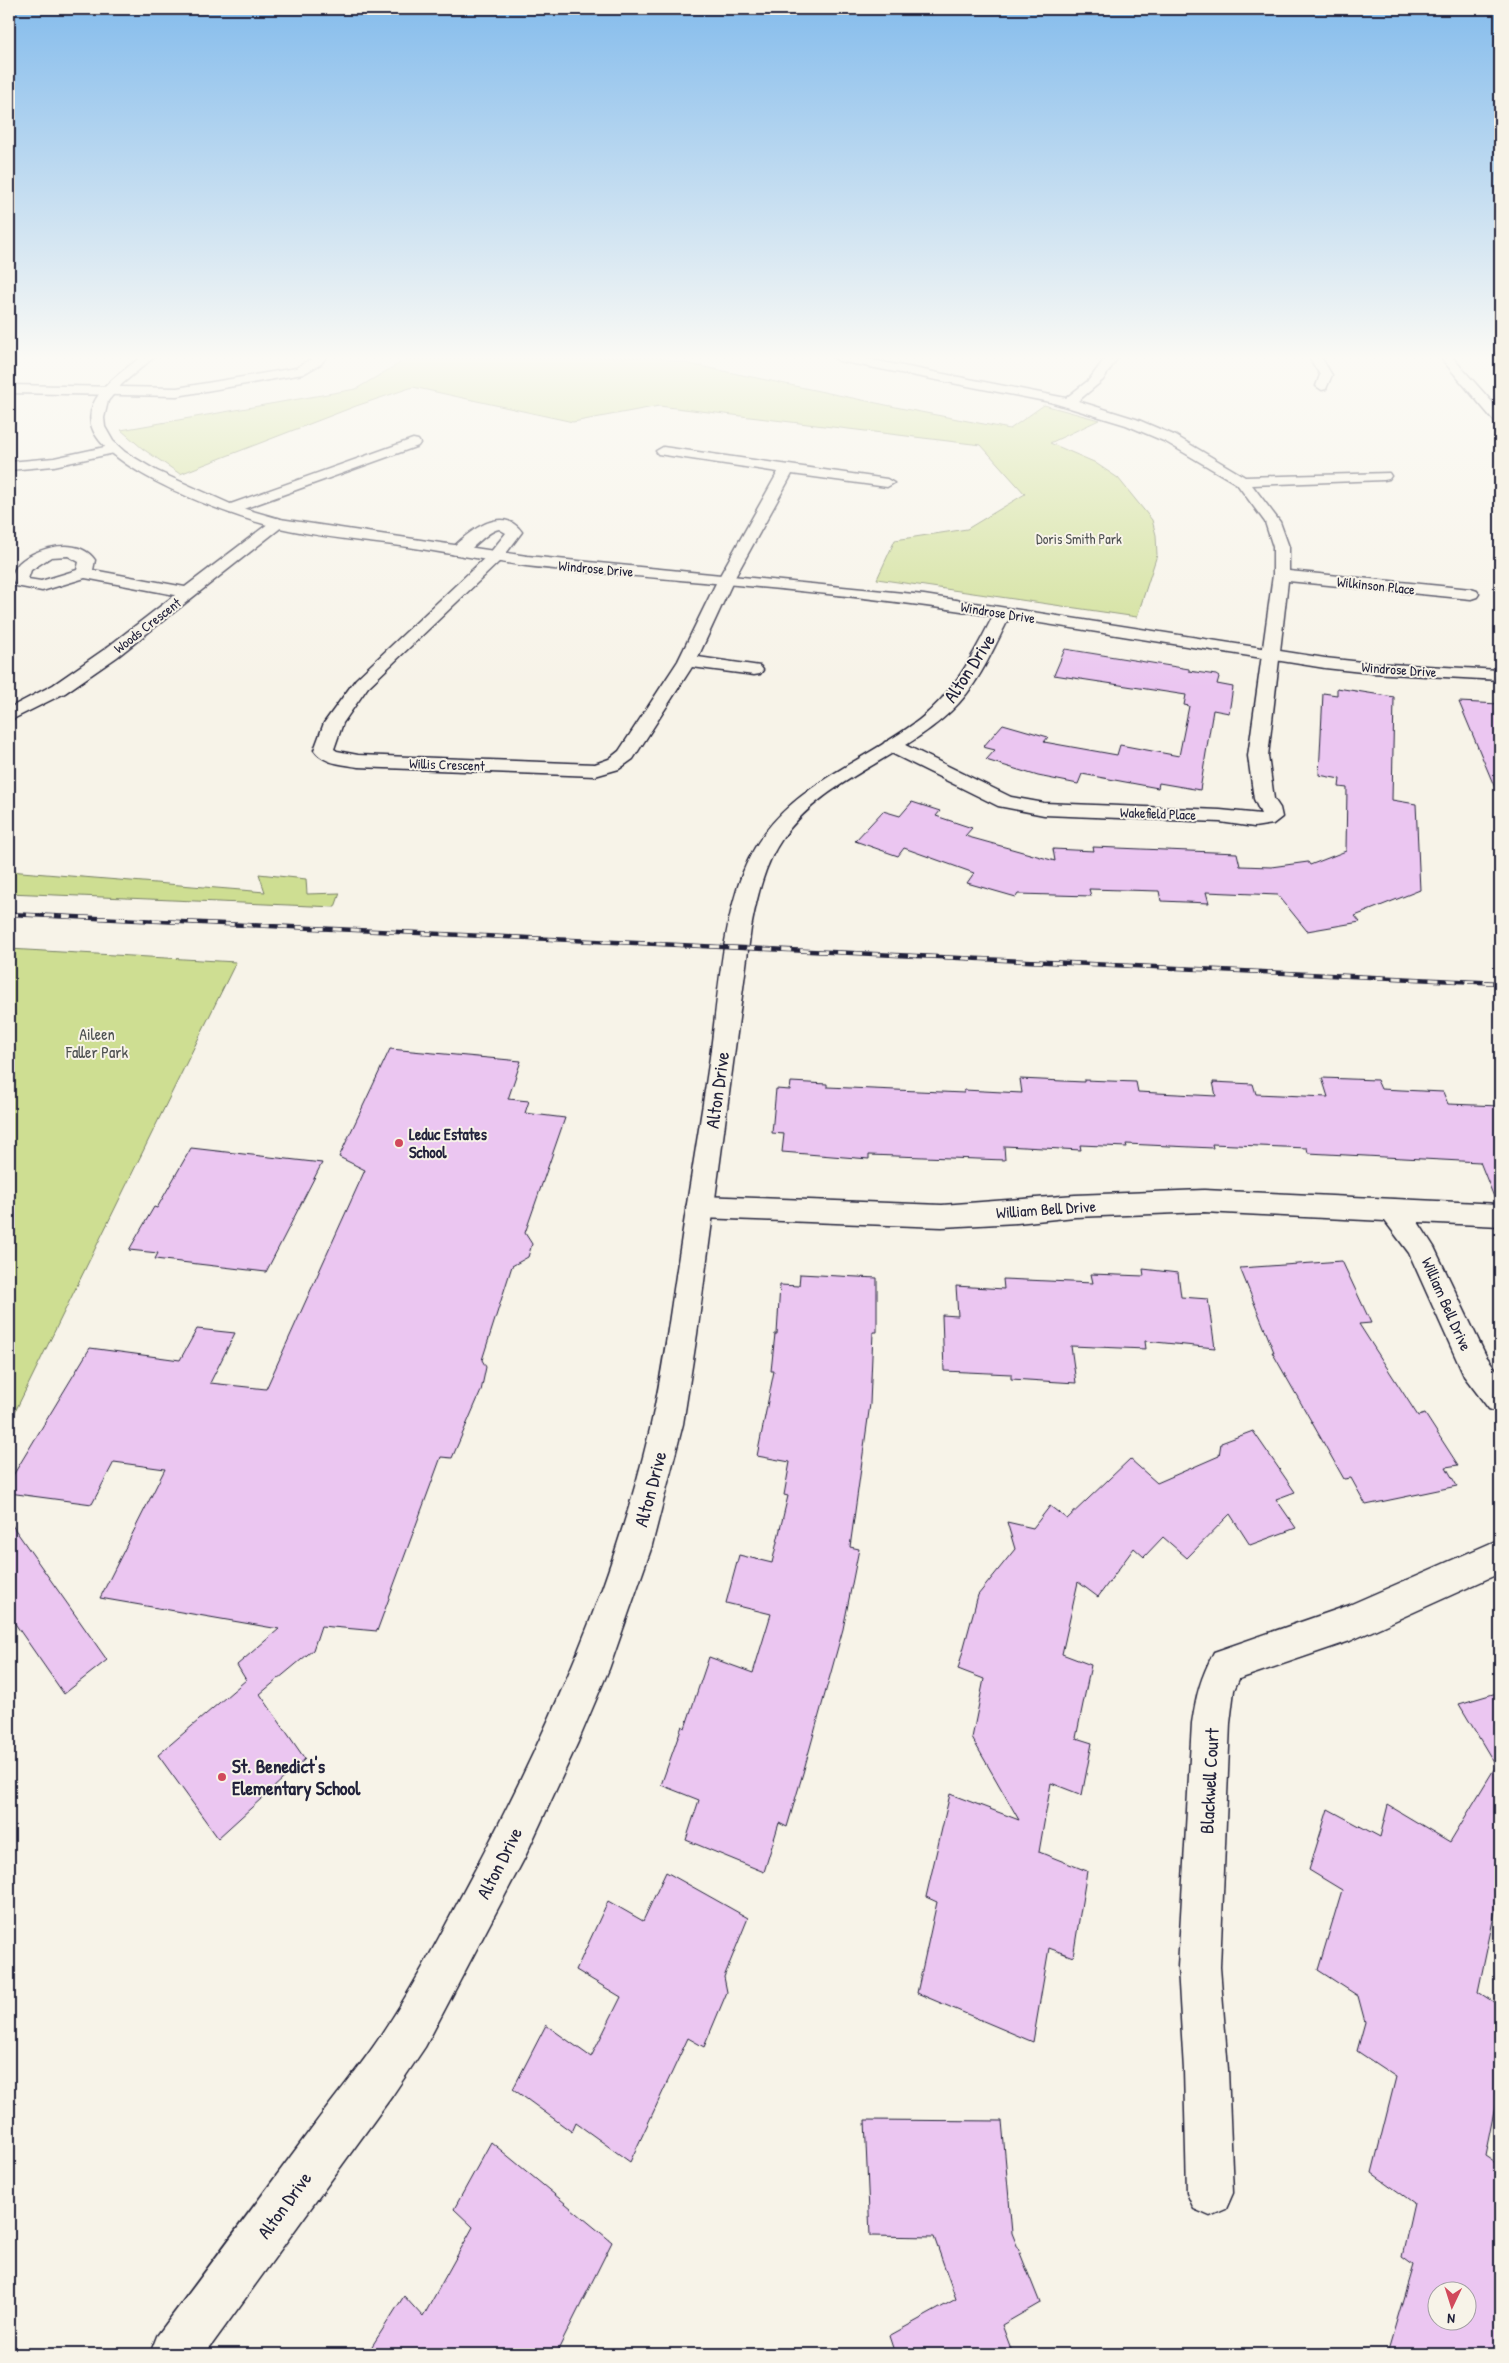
<svg xmlns="http://www.w3.org/2000/svg" width="1509" height="2363" font-family="'Patrick Hand',sans-serif">
<style>
.green{fill:#cede92;stroke:#788066}
.building{fill:#ebc6f1;stroke:#22223b;fill-rule:evenodd}
.lines{fill:none;stroke-linecap:round;stroke-linejoin:round}
.minor-casing{stroke:#22223b;stroke-width:3}
.tertiary-casing{stroke:#22223b;stroke-width:3}
.secondary-casing{stroke:#22223b;stroke-width:3}
.minor{fill:#f7f3e8;fill-rule:evenodd}
.tertiary{fill:#f7f3e8;fill-rule:evenodd}
.secondary{fill:#f7f3e8;fill-rule:evenodd}
.rail-casing{stroke:#22223b;stroke-width:4.5}
.rail{stroke:#f7f3e8;stroke-width:3;stroke-dasharray:9;stroke-linecap:butt}
.poi-dot{fill:#d1495b;stroke:#f7f3e8;stroke-width:2}
.labels{text-anchor:middle;dominant-baseline:central;stroke-width:4;stroke-linejoin:round;paint-order:stroke}
.far-park-label{font-size:14px;fill:#4d5151;stroke:#f7f3e8}
.far-street-label{font-size:14px;fill:#22223b;stroke:#f7f3e8}
.park-label{font-size:16px;fill:#4d5151;stroke:#f7f3e8}
.poi-label{font-size:16px;font-weight:bold;fill:#22223b;stroke:#f7f3e8;text-anchor:start}
.street-label{font-size:16px;fill:#22223b;stroke:#f7f3e8}
.near-street-label{font-size:19px;fill:#22223b;stroke:#f7f3e8}
.near-poi-label{font-size:19px;font-weight:bold;fill:#22223b;stroke:#f7f3e8;text-anchor:start}
</style>
<rect width="100%" height="100%" fill="#f7f3e8"/>
<filter id="ink" filterUnits="userSpaceOnUse"><feTurbulence type="fractalNoise" baseFrequency=".02" numOctaves="2"/><feDisplacementMap in="SourceGraphic" scale="10" xChannelSelector="R" yChannelSelector="G"/><feConvolveMatrix kernelMatrix="1 2 1 2 8 2 1 2 1" color-interpolation-filters="sRGB"/></filter>
<g filter="url(#ink)">
<g class="green">
<polygon points="410,357 656,357 910,410 1010,429 1044,405 1099,420 1050,443 1094,462 1118,478 1152,520 1156,535 1157,555 1137,617 877,579 895,540 967,529 1025,494 981,445 659,406 573,422 413,387 356,406 180,474 143,449 121,430 356,389"/>
<polygon points="9,871 265,892 259,874 306,879 307,894 340,893 335,907 9,893"/>
<polygon points="9,949 236,962 9,1424"/>
</g>
<g class="building">
<polygon points="1065,649 1189,669 1189,671 1216,675 1219,677 1217,684 1233,687 1229,713 1213,710 1200,790 1159,783 1158,788 1082,774 1078,784 1038,776 986,760 995,750 983,747 1003,724 1048,737 1044,742 1117,755 1120,745 1179,756 1189,706 1184,705 1186,695 1054,675"/>
<polygon points="1337,688 1394,697 1392,800 1416,804 1420,890 1355,916 1360,922 1307,931 1278,895 1206,892 1209,903 1161,901 1159,891 1089,889 1091,896 1018,894 1016,897 967,883 974,873 904,848 898,856 855,841 883,811 900,816 912,802 940,811 936,816 972,828 965,836 1055,861 1053,849 1094,851 1093,847 1237,853 1240,866 1271,867 1308,862 1310,865 1346,851 1347,788 1339,787 1340,779 1319,775 1323,693 1337,695"/>
<polygon points="1459,702 1500,704 1500,800"/>
<polygon points="390,1049 521,1061 508,1099 529,1101 525,1113 565,1118 525,1233 532,1244 528,1257 512,1266 482,1360 486,1367 481,1391 452,1458 441,1457 377,1631 321,1626 313,1650 260,1694 305,1759 218,1838 158,1755 246,1680 237,1665 279,1629 100,1598 165,1469 114,1462 92,1504 9,1493 9,1482 90,1348 180,1360 197,1329 235,1333 210,1383 266,1389 365,1170 339,1157"/>
<polygon points="1322,1078 1377,1080 1381,1089 1443,1092 1448,1104 1500,1106 1500,1202 1496,1202 1480,1162 1308,1153 1307,1148 1212,1144 1213,1148 1126,1144 1127,1147 1080,1145 1081,1150 1004,1146 1005,1160 869,1155 869,1159 782,1152 784,1134 772,1133 776,1089 790,1090 791,1082 827,1084 827,1087 964,1093 964,1090 1022,1093 1020,1079 1084,1082 1084,1080 1136,1082 1138,1092 1216,1096 1213,1082 1253,1084 1256,1094 1328,1097"/>
<polygon points="191,1148 322,1163 266,1272 155,1259 158,1253 129,1250 154,1207 157,1208"/>
<polygon points="1342,1261 1371,1323 1359,1324 1418,1416 1425,1414 1458,1465 1446,1467 1457,1486 1366,1505 1351,1478 1344,1479 1272,1352 1274,1352 1240,1268"/>
<polygon points="1143,1269 1178,1273 1181,1297 1208,1299 1215,1348 1145,1341 1146,1349 1071,1346 1076,1383 1011,1379 1011,1374 944,1371 942,1315 958,1316 956,1286 1004,1289 1003,1279 1093,1283 1091,1274 1144,1276"/>
<polygon points="800,1274 877,1278 877,1332 873,1332 870,1404 850,1547 859,1549 843,1629 803,1773 787,1827 779,1823 764,1872 686,1840 699,1800 661,1785 682,1726 685,1728 709,1657 753,1673 771,1614 726,1603 739,1555 772,1563 788,1496 784,1495 790,1462 757,1456 774,1371 771,1371 775,1334 777,1334 780,1285 799,1286"/>
<polygon points="1253,1431 1295,1492 1276,1499 1296,1528 1250,1545 1230,1514 1187,1558 1163,1537 1144,1557 1134,1548 1098,1597 1078,1582 1062,1654 1091,1665 1076,1738 1092,1743 1082,1795 1051,1783 1039,1852 1087,1871 1073,1957 1049,1948 1033,2042 917,1993 937,1902 926,1897 950,1794 1019,1820 972,1738 984,1679 958,1669 978,1595 1015,1549 1007,1522 1033,1528 1050,1506 1067,1519 1130,1459 1157,1483 1219,1456 1221,1443"/>
<polygon points="9,1521 107,1660 64,1694 9,1615"/>
<path d="M1500,1692V1887L1478,1992L1500,2006V2082L1485,2156L1500,2166V2354H1387L1413,2265L1402,2257L1414,2203L1372,2173L1396,2077L1357,2051L1365,2022L1358,1996L1318,1970L1342,1890L1309,1870L1328,1809L1380,1837L1388,1805L1450,1842L1496,1766L1459,1704ZM1436,2290H1466V2320H1436Z"/>
<polygon points="666,1872 748,1918 724,1977 727,1992 704,2047 688,2038 630,2162 576,2123 572,2132 513,2089 546,2025 591,2057 621,1997 576,1970 608,1901 643,1921"/>
<polygon points="865,2120 1002,2121 1012,2233 1040,2303 1002,2325 1013,2354 895,2354 889,2336 956,2299 934,2237 870,2236"/>
<polygon points="491,2142 612,2242 556,2354 367,2354 404,2296 423,2317 473,2227 454,2209"/>
</g>
<g class="lines">
<g class="minor-casing">
<g id="minor">
<polygon points="314,357 326,357 321,364 303,374 177,396 9,393 9,385 177,388 296,368"/>
<polygon points="833,357 857,357 1066,398 1089,380 1106,357 1118,357 1103,380 1078,401 1136,419 1176,436 1245,477 1389,473 1391,476 1389,479 1384,480 1252,485 1280,522 1289,547 1289,571 1471,589 1477,591 1479,594 1477,597 1471,599 1288,581 1268,756 1274,799 1280,808 1282,817 1273,824 1254,827 1220,822 1044,815 998,806 885,750 882,746 885,742 892,740 899,742 1011,797 1044,803 1220,810 1261,814 1254,799 1248,756 1273,575 1273,547 1265,522 1237,484 1166,442 1126,425 1050,402 839,361"/>
<polygon points="1309,357 1321,357 1332,375 1326,389 1322,390 1316,386 1320,375"/>
<polygon points="413,439 418,440 420,443 418,446 235,512 230,513 223,509 225,506"/>
<polygon points="114,445 121,449 119,452 54,466 9,470 9,462 54,458"/>
<path d="M663,447L887,479L894,483L887,487L792,474L734,579L698,657L760,666L763,670L760,674L754,675L692,667L633,759L619,769L595,776L358,767C342,764 324,764 314,750L324,723L356,679L489,554L506,533L499,529C482,532 470,559 452,554L450,551L452,548C469,532 502,504 522,532L501,560L368,687L343,723L334,749L337,751L358,755L595,764L609,759L619,751L678,661L718,579L778,472L658,454L656,451Z"/>
<path d="M278,518L283,520L286,523L283,526L117,657L65,693L9,721V708L53,685L105,649L175,595L85,578L42,591L16,586L11,577C13,573 15,567 19,563C37,547 78,536 95,560L93,570L185,587L273,520ZM68,556L79,562L77,570L41,581L28,579L31,570L51,557Z"/>
<polygon points="1204,1190 1500,1204 1500,1226 1418,1222 1434,1247 1486,1356 1500,1375 1500,1413 1489,1409 1464,1376 1409,1253 1385,1221 1204,1212 1075,1217 1017,1223 942,1227 700,1218 690,1215 686,1207 690,1199 700,1196 942,1205 1075,1195"/>
<path d="M1500,1539V1573L1350,1641L1239,1679L1234,1690L1230,1723L1220,1967L1228,2070L1233,2193L1226,2209L1210,2216L1194,2209L1187,2193L1184,2070L1178,1967L1192,1723C1197,1692 1200,1680 1214,1652L1347,1606Z"/>
</g>
</g>
<g class="tertiary-casing">
<path id="tertiary" d="M141,357H154L122,384L108,401L104,418L105,427L113,441L125,452L157,471L235,506L280,519L527,556L924,595L1325,658L1371,663L1500,670V680L1371,673L1325,668L1009,618C994,647 981,679 959,703C908,758 825,776 782,839C764,865 757,897 751,928L697,1334L683,1424L651,1549L609,1669L578,1742L524,1859L425,2047L392,2096L205,2354H150L157,2336C209,2267 260,2198 311,2129C334,2098 360,2067 382,2034C417,1982 445,1926 475,1870C549,1729 613,1585 650,1429C664,1368 671,1305 681,1243C690,1181 701,1120 710,1057C718,999 722,926 743,872C776,789 854,769 919,720C955,692 973,655 993,616C889,599 785,589 680,580C629,575 577,572 526,566C486,560 447,553 408,547C364,541 318,537 275,527C233,517 101,470 91,424C85,395 122,372 141,357Z"/>
</g>
<g class="secondary-casing">
<polygon id="secondary" points="1440,357 1452,357 1500,411 1500,423 1495,422"/>
</g>
<use href="#minor" class="minor"/>
<use href="#tertiary" class="tertiary"/>
<use href="#secondary" class="secondary"/>
<g class="rail-casing">
<polyline id="rail" points="9,914 1500,983"/>
</g>
<use href="#rail" class="rail"/>
</g>
</g>
<linearGradient id="sky" x2="0" y2="1"><stop stop-color="#85bcec"/><stop offset="0.52" stop-color="#fbfaf5"/><stop offset="1" stop-color="#fbfaf5" stop-opacity="0"/></linearGradient>
<rect width="1509" height="688" fill="url(#sky)"/>
<g class="poi-dot">
<circle cx="399" cy="1143" r="5"/>
<circle cx="222" cy="1777" r="5"/>
</g>
<g class="labels">
<g class="far-park-label">
<text x="1079" y="538">Doris Smith Park</text>
</g>
<g class="far-street-label">
<text transform="translate(596 568) rotate(5)">Windrose Drive</text>
<text transform="translate(1376 585) rotate(6)">Wilkinson Place</text>
<text transform="translate(998 612) rotate(9)">Windrose Drive</text>
<text transform="translate(147 625) rotate(-38)">Woods Crescent</text>
<text transform="translate(1399 669) rotate(4)">Windrose Drive</text>
<text transform="translate(447 764) rotate(2)">Willis Crescent</text>
<text transform="translate(1158 813) rotate(2)">Wakefield Place</text>
</g>
<g class="park-label">
<text x="97" y="1034">Aileen<tspan x="97" dy="18">Faller Park</tspan></text>
</g>
<g class="poi-label">
<text x="409" y="1134">Leduc Estates<tspan x="409" dy="18">School</tspan></text>
</g>
<g class="street-label">
<text transform="translate(1046 1209) rotate(-4)">William Bell Drive</text>
<text transform="translate(1447 1304) rotate(66)">William Bell Drive</text>
</g>
<g class="near-street-label">
<text transform="translate(969 668) rotate(-57)">Alton Drive</text>
<text transform="translate(717 1090) rotate(-82)">Alton Drive</text>
<text transform="translate(650 1489) rotate(-75)">Alton Drive</text>
<text transform="translate(1209 1781) rotate(-87)">Blackwell Court</text>
<text transform="translate(499 1863) rotate(-63)">Alton Drive</text>
<text transform="translate(284 2205) rotate(-54)">Alton Drive</text>
</g>
<g class="near-poi-label">
<text x="232" y="1766">St. Benedict's<tspan x="232" dy="22">Elementary School</tspan></text>
</g>
</g>
<rect width="1509" height="2363" fill="none" stroke="#f7f3e8" stroke-width="30"/>
<rect x="15" y="15" width="1479" height="2333" fill="none" stroke="#22223b" stroke-width="2" filter="url(#ink)"/>
<g transform="translate(1452 2306) rotate(184)"><circle r="24" fill="#f7f3e8" stroke="#a29fa3"/>
<path d="M0-4L9 19L0 12L-9 19Z" fill="#d1495b"/>
<text y="-8" font-size="14" font-weight="bold" text-anchor="middle" fill="#22223b">N</text>
</g>
</svg>
